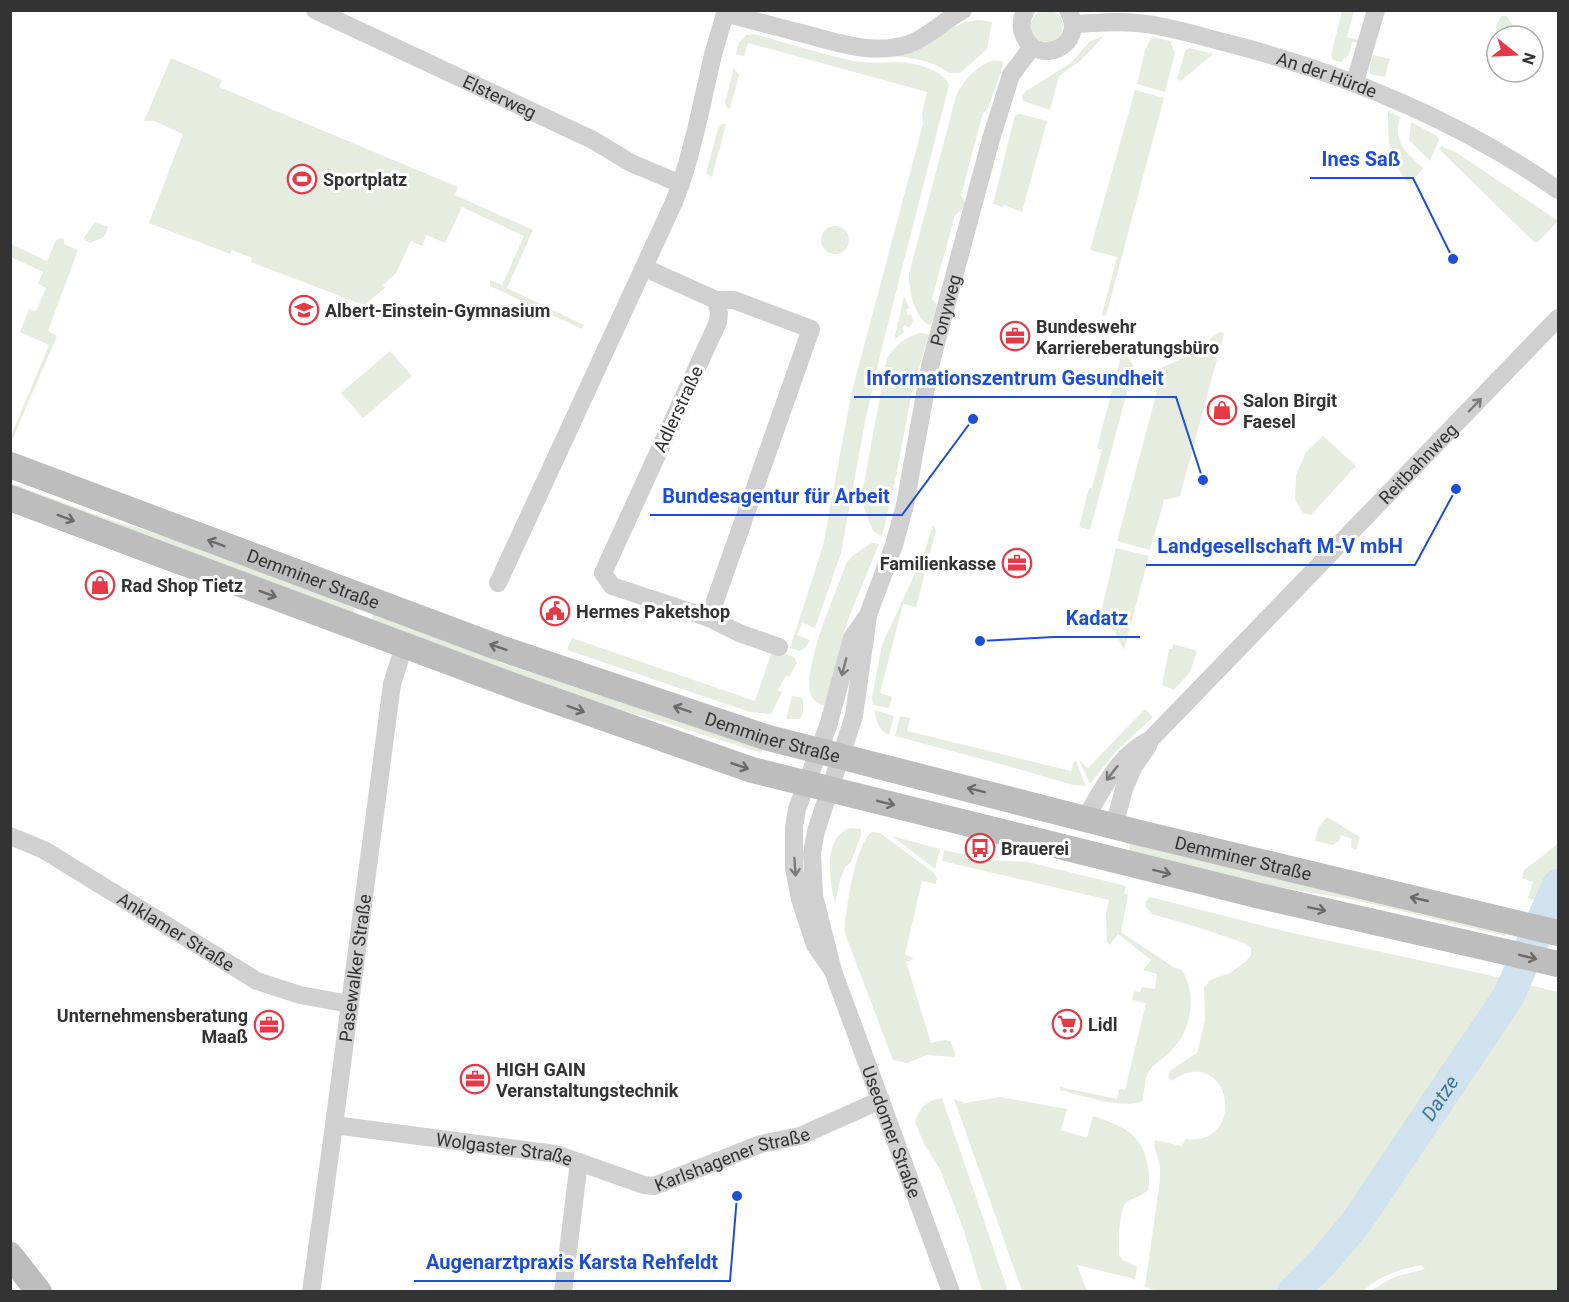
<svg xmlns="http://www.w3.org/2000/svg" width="1569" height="1302" font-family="Roboto,sans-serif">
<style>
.green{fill:#e6ecdf}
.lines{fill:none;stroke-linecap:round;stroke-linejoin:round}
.river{stroke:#cfe2ee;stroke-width:32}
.street{stroke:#d0d0d0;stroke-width:18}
.secondary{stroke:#bdbdbd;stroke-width:26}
.oneway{stroke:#7a7a7a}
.oneway2{stroke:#6a6a6a}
.labels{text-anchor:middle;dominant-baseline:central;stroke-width:6;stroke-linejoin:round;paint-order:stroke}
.street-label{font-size:18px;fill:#333;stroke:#fff}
.poi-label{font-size:18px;font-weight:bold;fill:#333;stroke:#fff;text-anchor:start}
.water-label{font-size:20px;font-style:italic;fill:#3f7597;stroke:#fff}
.leader{fill:none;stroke:#1d4ed8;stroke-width:2}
.callout-dot{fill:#1d4ed8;stroke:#fff;stroke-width:2}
.callout-label{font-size:20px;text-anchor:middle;font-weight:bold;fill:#1d4ed8;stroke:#fff;stroke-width:6;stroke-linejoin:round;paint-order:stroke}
</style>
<rect width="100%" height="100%" fill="#fff"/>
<g class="green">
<circle cx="1047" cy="26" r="16"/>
<polygon points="1342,11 1354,11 1347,37 1361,41 1360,43 1352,42 1349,55 1341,62 1333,60 1331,55"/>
<polygon points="1501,16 1507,16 1513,26 1513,36 1497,36 1497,40 1496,26"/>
<path d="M978,20L992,22L987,49L960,73H949C932,60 910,57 889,56L965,22Z"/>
<path d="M754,34C787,43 821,54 854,61C876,65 898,59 919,65C931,69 944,73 949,85L882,347L865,422L841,553L815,628L802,623L797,635L810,640L806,647L800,651L790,648L823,546L851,395L923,124L922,113L927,92L748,43L744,56L736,54L739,43L746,35Z"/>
<polygon points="1104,36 1081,60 1059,76 1050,110 1023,101 1022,96 1026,91 1071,63 1090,41"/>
<polygon points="1152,37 1170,41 1175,53 1165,92 1137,84 1145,50"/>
<polygon points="1189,48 1213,54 1181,81 1177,79 1185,51"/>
<polygon points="1373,55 1390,59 1385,77 1370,74 1370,66"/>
<polygon points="171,58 222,80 219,87 458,187 455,195 533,230 507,288 584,325 582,329 490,286 490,280 502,285 524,236 462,207 445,243 427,235 422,246 411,241 396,273 383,285 385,288 360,309 361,304 251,262 252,258 232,250 230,254 149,223 183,134 154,121 144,121"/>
<path d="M994,60L1004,62L988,108L983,113L961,195L965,202L963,209L955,215L932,299L937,305L931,325C915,322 908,288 909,274L956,96C964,80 976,66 994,60Z"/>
<polygon points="734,68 739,75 730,109 727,108 725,102"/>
<polygon points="1135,90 1164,98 1106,316 1102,315 1117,257 1090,250"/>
<path d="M1388,111L1400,117C1393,143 1406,152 1423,168L1411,183C1405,181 1404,179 1401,173C1386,152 1389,136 1388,111Z"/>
<polygon points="1020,114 1047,121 1022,212 1004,205 1003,207 993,204 1015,115"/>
<polygon points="1411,122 1437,136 1439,140 1430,161 1409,140"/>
<polygon points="721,124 726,124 712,177 706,173 718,129"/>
<polygon points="1441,146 1457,153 1558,221 1538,242 1534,242 1439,149"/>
<polygon points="95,222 108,227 104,237 90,243 83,239"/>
<circle cx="835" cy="240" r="14"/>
<polygon points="60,238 64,239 64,244 78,250 48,331 57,336 13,438 11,436 49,345 20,332 29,309 36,311 46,288 38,284 43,272 11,257 11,244 47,261 56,240"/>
<path d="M904,296L909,308L906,310L908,315L911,314C914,321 914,323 908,328L905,325L902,328L904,332L894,340Z"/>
<polygon points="1222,332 1224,334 1180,496 1164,500 1150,550 1117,541 1163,369 1161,368 1198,351 1217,333"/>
<path d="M920,333L929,334L911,396L896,477L882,536L873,531L862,502V494L887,358C895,346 906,336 920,333Z"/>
<polygon points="390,351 412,376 363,418 341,393"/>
<polygon points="1121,356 1127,356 1133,365 1133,370 1090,530 1079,527 1089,488 1092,488 1102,450 1097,448"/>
<polygon points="1323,436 1356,466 1311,515 1303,513 1295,499 1296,475 1306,452"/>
<polygon points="10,483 108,519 183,542 355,607 352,616 11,489"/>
<polygon points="933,525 936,530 916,607 903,604 880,693 892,697 889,708 873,705 872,698 882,645 923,556"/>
<path d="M871,543L879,544L847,622L825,706C819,704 813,701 811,695C802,666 836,593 846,564L851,557Z"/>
<polygon points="1116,548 1149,556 1124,650 1102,608"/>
<polygon points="374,613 505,664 763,747 761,753 653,719 565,695 370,623"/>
<polygon points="572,638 755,701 772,651 775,650 794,657 797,663 789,677 786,676 778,690 782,692 771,714 750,712 567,650"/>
<polygon points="1173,644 1197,651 1190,672 1174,690 1162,685 1169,649 1172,649"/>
<polygon points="792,696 803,698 803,713 800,719 786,719"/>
<polygon points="1145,709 1153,717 1116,751 1090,784 1079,760 1088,768"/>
<path d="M874,710L894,716L889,735C878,730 877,722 874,710Z"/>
<polygon points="900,716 910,718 907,731 1071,771 1074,761 1076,761 1086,786 1073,785 1008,766 895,736"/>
<polygon points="1327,817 1360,837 1356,850 1351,847 1352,839 1341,835 1339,841 1333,845 1315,841 1318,828"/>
<path d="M850,828L861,829V835L851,862L845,867L839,884L835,903C830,882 822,837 850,828Z"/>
<path d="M872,832L880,833L934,873L937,878L936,884L922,881L905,955L912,957L913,959L906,962L931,1043L945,1040L950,1041L955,1052V1057L927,1055L907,1063L893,1060L845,934C844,915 856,841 872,832Z"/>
<polygon points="892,836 940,849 935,869"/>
<polygon points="1130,843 1508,930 1505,936 1355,900 1237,880 1132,853 1129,849"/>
<polygon points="1558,844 1558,905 1528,898 1533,882 1522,878 1524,870"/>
<path d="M944,850L990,860L1028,862L1126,886L1124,893L1128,895L1121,932L1173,967L1182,970C1197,995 1192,1029 1172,1050C1165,1058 1153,1063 1148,1073C1144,1082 1145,1092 1142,1101C1123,1110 1081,1095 1060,1090V1087L1117,1099L1119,1089L1125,1090L1146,1003L1132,1000L1134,991L1140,992L1142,987L1155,989L1157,974L1143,970L1151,960L1118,934L1110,945L1107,942L1106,913L1109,900L942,861Z"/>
<path d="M1150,897L1288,932L1484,974L1558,992V1291H1370L1394,1277L1425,1269L1421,1265C1402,1269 1377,1276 1364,1291L1160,1292L1145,1287L1160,1180V1166L1154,1145L1155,1140L1182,1146L1185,1139C1240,1147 1235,1067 1192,1072C1184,1073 1177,1077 1171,1081L1168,1077L1171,1070L1197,1053L1205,1021L1204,988L1210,980L1230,973L1245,962L1251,955V948L1244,943L1197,927L1152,914L1146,907V901Z"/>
<path d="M999,1097L1067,1109L1061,1130L1087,1138L1093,1116C1105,1120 1119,1125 1129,1132C1146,1145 1152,1170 1148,1190C1141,1197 1134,1197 1127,1202C1118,1210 1119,1243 1119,1255L1123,1260L1137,1267L1135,1279L1077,1265L1087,1291H1022L954,1099L965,1103Z"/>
<path d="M942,1098L1008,1291H982L964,1231L940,1169L924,1144L915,1122C920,1107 926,1101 942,1098Z"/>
</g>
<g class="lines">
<path class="river" id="s1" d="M1293,1292L1322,1263L1355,1224L1508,997L1558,885"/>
<g class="street">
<path id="s2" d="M315,10L593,140L631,163L681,184"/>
<path d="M1026,10C1022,17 1020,25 1023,33C1035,69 1089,46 1068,10"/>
<path d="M725,13C750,20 775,26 801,33C835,42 873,56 909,44C929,37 944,20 963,10"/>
<path id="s3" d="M1073,24C1097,23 1122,20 1146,24C1176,28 1206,38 1235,45C1351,76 1460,121 1558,190"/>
<polyline points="1355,82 1376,10"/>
<polyline points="645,268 716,300 719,313 718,322 603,573 612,586 709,618 739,633 779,647"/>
<path d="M498,583L674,202C693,154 701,105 713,55C717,40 722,25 726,10"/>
<path id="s4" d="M868,616L854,716L816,831L812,853L814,896L833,971L951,1292"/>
<polyline points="709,618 811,329 734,300 716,300"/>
<path id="s5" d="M1085,818C1105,787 1116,757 1151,739L1558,318"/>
<polyline points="1114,826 1124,789 1134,766 1148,746"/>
<path id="s6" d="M10,836L44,850L257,981L300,995L350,1004"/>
<path id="s7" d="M833,971L815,945L800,899L794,869V827L797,809L828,726L852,638L868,615L894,545L905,505L930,366L991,139L1011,75L1032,47"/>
<path id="s8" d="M334,1125L556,1154L644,1185L654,1186L761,1144L800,1136L881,1100"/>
<path id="s9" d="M311,1292L334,1125L392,684L404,646"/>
<polyline points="563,1292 579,1162"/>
</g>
<g class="secondary">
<path id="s10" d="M10,465L497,647L765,737L1136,832L1558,933"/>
<polyline points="10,498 519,688 752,770 1260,896 1558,964"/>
<polyline points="10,1255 39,1292"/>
</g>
</g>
<defs><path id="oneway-shaft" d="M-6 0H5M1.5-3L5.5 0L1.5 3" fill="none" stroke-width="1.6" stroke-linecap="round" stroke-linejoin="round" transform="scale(1.5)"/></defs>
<g class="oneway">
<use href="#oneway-shaft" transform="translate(1475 405) rotate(-46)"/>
<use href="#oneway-shaft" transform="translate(844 667) rotate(105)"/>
<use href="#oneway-shaft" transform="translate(1112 773) rotate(128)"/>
<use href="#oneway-shaft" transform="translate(795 867) rotate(86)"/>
</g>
<g class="oneway2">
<use href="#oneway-shaft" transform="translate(66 518) rotate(20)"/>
<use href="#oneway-shaft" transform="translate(216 543) rotate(-159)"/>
<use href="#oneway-shaft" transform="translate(268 594) rotate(21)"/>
<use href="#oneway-shaft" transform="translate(498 647) rotate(-161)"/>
<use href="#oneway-shaft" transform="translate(576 709) rotate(20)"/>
<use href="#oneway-shaft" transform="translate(682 709) rotate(-161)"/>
<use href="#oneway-shaft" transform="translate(740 766) rotate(19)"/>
<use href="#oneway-shaft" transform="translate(976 790) rotate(-166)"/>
<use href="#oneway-shaft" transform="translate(886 803) rotate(14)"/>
<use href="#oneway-shaft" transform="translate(1162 872) rotate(14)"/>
<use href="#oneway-shaft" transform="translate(1419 899) rotate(-167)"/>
<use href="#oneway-shaft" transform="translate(1317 909) rotate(12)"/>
<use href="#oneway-shaft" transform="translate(1528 957) rotate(14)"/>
</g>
<defs>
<g id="stadium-ring" transform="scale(1.5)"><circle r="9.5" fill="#fff" stroke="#e63946" stroke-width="1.5"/><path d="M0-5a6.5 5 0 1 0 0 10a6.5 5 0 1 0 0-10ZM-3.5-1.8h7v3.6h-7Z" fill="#e63946"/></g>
<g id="school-ring" transform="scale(1.5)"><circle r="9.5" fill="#fff" stroke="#e63946" stroke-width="1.5"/><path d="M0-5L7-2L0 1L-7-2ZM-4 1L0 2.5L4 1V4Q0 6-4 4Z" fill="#e63946"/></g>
<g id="office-ring" transform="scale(1.5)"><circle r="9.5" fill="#fff" stroke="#e63946" stroke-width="1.5"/><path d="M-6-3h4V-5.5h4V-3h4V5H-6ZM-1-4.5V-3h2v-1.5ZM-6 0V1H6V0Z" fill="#e63946"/></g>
<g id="shop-ring" transform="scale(1.5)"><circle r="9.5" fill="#fff" stroke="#e63946" stroke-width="1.5"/><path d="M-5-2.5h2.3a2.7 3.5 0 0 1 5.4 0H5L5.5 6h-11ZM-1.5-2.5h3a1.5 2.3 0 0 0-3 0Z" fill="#e63946"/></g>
<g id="civic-ring" transform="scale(1.5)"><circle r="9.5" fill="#fff" stroke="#e63946" stroke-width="1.5"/><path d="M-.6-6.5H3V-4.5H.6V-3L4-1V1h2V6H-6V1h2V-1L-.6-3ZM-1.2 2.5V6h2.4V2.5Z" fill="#e63946"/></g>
<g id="bus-ring" transform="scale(1.5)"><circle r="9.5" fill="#fff" stroke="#e63946" stroke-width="1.5"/><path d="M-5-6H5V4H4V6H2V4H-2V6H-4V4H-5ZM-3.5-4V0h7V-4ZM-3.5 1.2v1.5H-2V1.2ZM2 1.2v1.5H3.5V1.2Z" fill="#e63946"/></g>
<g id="supermarket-ring" transform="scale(1.5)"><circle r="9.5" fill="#fff" stroke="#e63946" stroke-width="1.5"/><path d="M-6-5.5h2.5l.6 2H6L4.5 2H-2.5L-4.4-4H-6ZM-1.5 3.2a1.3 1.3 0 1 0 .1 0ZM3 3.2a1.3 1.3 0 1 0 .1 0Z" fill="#e63946"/></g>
</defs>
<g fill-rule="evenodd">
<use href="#stadium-ring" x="302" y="179"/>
<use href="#school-ring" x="304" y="310"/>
<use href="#office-ring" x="1015" y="336"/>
<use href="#shop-ring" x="1222" y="410"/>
<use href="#office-ring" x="1017" y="563"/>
<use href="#shop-ring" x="100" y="585"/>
<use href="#civic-ring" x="555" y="611"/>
<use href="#bus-ring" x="980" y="848"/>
<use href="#supermarket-ring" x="1067" y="1024"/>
<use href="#office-ring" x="269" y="1025"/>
<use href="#office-ring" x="475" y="1079"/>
</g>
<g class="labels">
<g class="street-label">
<text stroke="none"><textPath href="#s3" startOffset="261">An der Hürde</textPath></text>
<text stroke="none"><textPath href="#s2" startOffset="204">Elsterweg</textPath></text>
<text stroke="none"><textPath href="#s7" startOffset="694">Ponyweg</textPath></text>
<text transform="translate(678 409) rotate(-65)">Adlerstraße</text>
<text stroke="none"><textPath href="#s5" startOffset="488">Reitbahnweg</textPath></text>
<text stroke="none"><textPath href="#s10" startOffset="324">Demminer Straße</textPath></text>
<text stroke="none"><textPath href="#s10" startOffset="810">Demminer Straße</textPath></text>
<text stroke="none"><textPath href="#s10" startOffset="1296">Demminer Straße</textPath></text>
<text stroke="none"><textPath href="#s6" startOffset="192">Anklamer Straße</textPath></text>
<text stroke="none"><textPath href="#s9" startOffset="327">Pasewalker Straße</textPath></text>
<text stroke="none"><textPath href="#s4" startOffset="536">Usedomer Straße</textPath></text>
<text stroke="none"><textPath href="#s8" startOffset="172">Wolgaster Straße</textPath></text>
<text stroke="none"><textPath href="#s8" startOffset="410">Karlshagener Straße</textPath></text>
</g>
<g class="poi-label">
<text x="323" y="179">Sportplatz</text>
<text x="325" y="310">Albert-Einstein-Gymnasium</text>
<text x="1036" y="326">Bundeswehr<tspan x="1036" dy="21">Karriereberatungsbüro</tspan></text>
<text x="1243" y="400">Salon Birgit<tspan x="1243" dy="21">Faesel</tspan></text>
<text x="996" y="563" text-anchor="end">Familienkasse</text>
<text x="121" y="585">Rad Shop Tietz</text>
<text x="576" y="611">Hermes Paketshop</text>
<text x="1001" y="848">Brauerei</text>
<text x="248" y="1015" text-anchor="end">Unternehmensberatung<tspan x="248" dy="21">Maaß</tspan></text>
<text x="1088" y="1024">Lidl</text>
<text x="496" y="1069">HIGH GAIN<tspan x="496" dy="21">Veranstaltungstechnik</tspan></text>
</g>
<g class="water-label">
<text stroke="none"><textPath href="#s1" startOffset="244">Datze</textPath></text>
</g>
</g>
<path class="leader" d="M1453 259L1413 178H1310M1203 480L1176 397H854M973 419L902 515H650M1456 489L1415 565H1146M980 641L1054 637H1140M737 1196L730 1281H414"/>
<g class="callout-dot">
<circle cx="1453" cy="259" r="6"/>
<circle cx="1203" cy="480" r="6"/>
<circle cx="973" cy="419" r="6"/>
<circle cx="1456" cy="489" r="6"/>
<circle cx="980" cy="641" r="6"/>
<circle cx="737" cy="1196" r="6"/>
</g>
<g class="callout-label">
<text x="1361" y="166">Ines Saß</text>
<text x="1015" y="385">Informationszentrum Gesundheit</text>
<text x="776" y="503">Bundesagentur für Arbeit</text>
<text x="1280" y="553">Landgesellschaft M-V mbH</text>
<text x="1097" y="625">Kadatz</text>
<text x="572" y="1269">Augenarztpraxis Karsta Rehfeldt</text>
</g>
<rect width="1569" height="1302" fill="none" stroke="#333333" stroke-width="24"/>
<g transform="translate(1515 54) rotate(108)"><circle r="28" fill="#ffffff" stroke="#adadad" stroke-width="1.5"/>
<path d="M0-4.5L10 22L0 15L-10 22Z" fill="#e63946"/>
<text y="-9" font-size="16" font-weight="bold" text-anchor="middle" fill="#333333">N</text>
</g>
</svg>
